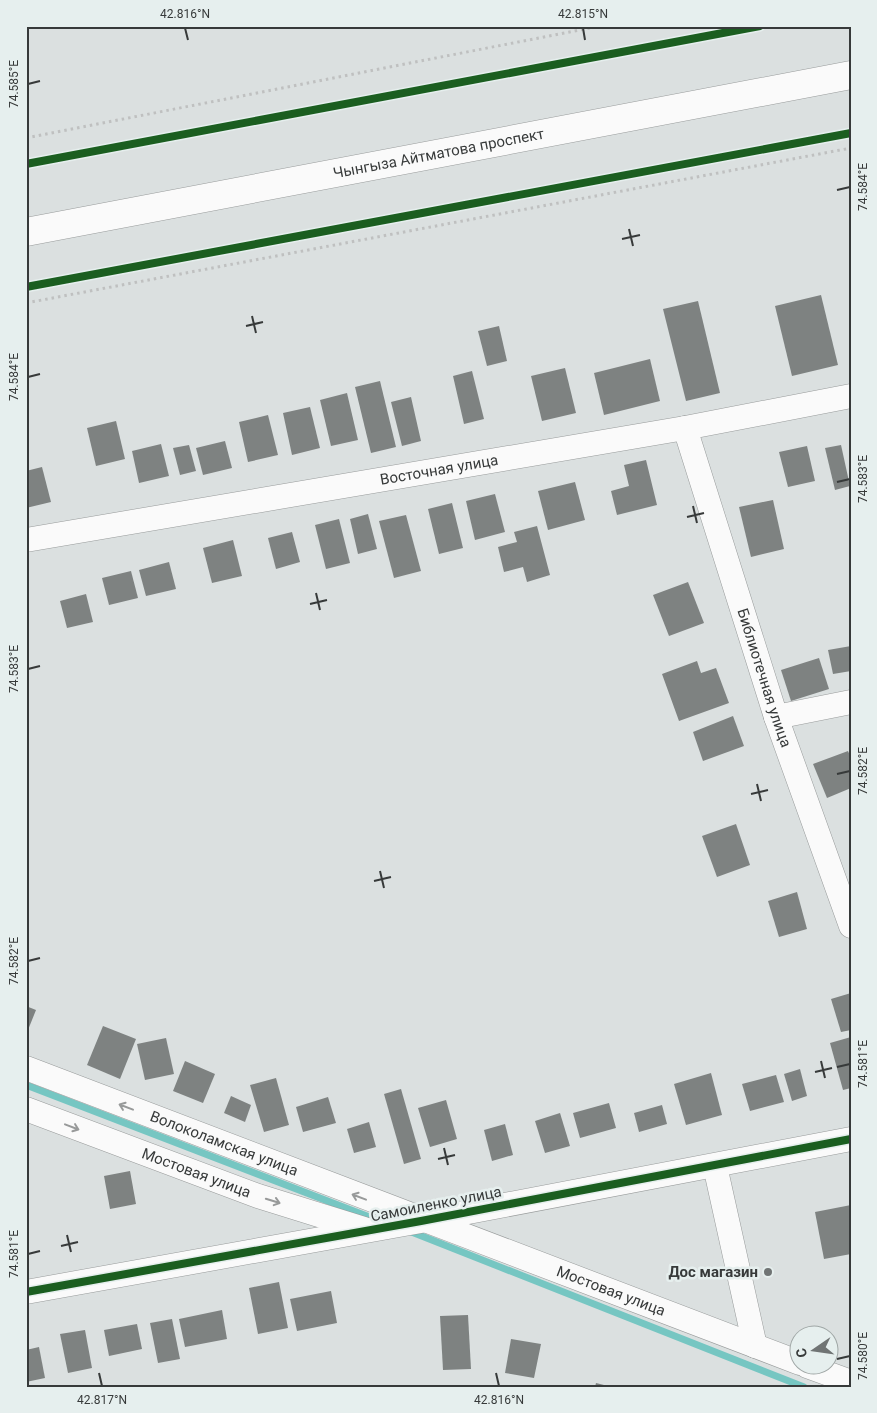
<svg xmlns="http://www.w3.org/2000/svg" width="877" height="1413" font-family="Roboto,sans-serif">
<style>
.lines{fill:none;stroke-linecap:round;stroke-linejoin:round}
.stream{stroke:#76c6c2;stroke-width:7}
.building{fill:#7e8281}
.minor-casing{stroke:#989b9b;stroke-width:25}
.secondary-casing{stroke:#989b9b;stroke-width:29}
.path{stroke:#bfc0c0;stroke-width:3;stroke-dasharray:2.5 4;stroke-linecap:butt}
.minor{stroke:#fafafa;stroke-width:24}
.secondary{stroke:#fafafa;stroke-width:28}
.cycleway-casing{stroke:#e6efee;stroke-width:11}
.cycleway{stroke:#1b5e20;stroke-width:8}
.oneway{stroke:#989a9a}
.ticks{fill:none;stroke:#373a3a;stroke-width:2}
.poi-dot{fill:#707474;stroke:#e6efee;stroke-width:2}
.labels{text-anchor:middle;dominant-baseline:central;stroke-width:5;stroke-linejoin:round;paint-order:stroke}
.street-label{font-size:15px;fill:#373a3a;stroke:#e6efee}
.poi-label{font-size:15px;font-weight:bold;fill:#373a3a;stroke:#e6efee;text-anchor:end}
.neatline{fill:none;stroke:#373a3a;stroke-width:2}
.ticks-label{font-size:12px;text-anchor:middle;fill:#373a3a}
</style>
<rect width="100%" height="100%" fill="#dbe0e0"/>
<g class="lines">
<g class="stream">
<polyline points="26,1085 372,1218"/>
<polyline points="409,1231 804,1387"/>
</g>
</g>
<g class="building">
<polygon points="821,295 838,365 792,376 775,306"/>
<polygon points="698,301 720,393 686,401 663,309"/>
<polygon points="499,326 507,361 487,366 478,331"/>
<polygon points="650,359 660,401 604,415 594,373"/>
<polygon points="565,368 576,413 542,421 531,376"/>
<polygon points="472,371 484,419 464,424 453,376"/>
<polygon points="380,381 396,447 371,453 355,387"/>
<polygon points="347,393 358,440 331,446 320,400"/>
<polygon points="411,397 421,441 402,446 391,402"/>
<polygon points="310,407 320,448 292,455 283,413"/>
<polygon points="268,415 278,455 248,462 239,422"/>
<polygon points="116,421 125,459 96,466 87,428"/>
<polygon points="225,441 232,468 203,475 196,448"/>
<polygon points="161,444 169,476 139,483 132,451"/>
<polygon points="189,445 196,471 180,475 173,448"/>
<polygon points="841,445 850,486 835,490 825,448"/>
<polygon points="807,446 815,481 788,487 779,452"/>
<polygon points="646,460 657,505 617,515 611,491 629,486 624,465"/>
<polygon points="42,467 51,502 26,508 26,471"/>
<polygon points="575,482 585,520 548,530 538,491"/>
<polygon points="495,494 505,532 475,540 466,501"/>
<polygon points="773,500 784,549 751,557 739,507"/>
<polygon points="452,503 463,548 439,554 428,509"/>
<polygon points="368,514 377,549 358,554 350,519"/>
<polygon points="406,515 421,571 394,578 379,521"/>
<polygon points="339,519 350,563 326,569 315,525"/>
<polygon points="537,526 550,575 527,582 523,567 504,572 498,547 517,542 514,532"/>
<polygon points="292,532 300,562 276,569 268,538"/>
<polygon points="233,540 242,576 212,583 203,548"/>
<polygon points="169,562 176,589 146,596 139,570"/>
<polygon points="131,571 138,598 109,605 102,578"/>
<polygon points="688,582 704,623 669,636 653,595"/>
<polygon points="86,594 93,622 67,628 60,601"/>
<polygon points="851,646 851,671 833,674 828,650"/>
<polygon points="819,658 829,689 791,701 781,670"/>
<polygon points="697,661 701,673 716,668 729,703 679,721 662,674"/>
<polygon points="733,716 744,746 703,761 693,732"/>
<polygon points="848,751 851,758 851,788 827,798 813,764"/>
<polygon points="736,824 750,865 717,877 702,836"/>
<polygon points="797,892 807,929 779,937 768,901"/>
<polygon points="851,993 851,1030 841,1032 831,999"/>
<polygon points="26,1006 36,1010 26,1035"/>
<polygon points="103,1026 136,1039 120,1079 87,1065"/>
<polygon points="851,1037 851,1088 843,1090 830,1043"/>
<polygon points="166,1038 174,1074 145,1080 137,1044"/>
<polygon points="185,1061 215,1074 203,1103 173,1091"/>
<polygon points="800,1069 807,1096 792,1101 784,1074"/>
<polygon points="711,1073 722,1115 686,1125 674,1084"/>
<polygon points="776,1075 784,1102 750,1111 742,1084"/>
<polygon points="276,1078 289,1125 264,1132 250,1085"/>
<polygon points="401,1089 421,1159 404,1164 384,1094"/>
<polygon points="231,1096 251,1105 245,1122 224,1113"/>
<polygon points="328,1097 336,1123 303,1132 296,1107"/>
<polygon points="446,1100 457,1139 430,1147 418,1108"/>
<polygon points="609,1103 616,1128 580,1138 573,1113"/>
<polygon points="662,1105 667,1124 639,1132 634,1113"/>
<polygon points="560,1113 570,1146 545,1153 535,1121"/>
<polygon points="369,1122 376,1147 354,1153 347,1129"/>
<polygon points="505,1124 513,1155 492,1161 484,1130"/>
<polygon points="130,1171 136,1204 110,1209 104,1176"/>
<polygon points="851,1205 851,1254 824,1259 815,1212"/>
<polygon points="279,1282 288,1328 258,1334 249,1288"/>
<polygon points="331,1291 337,1323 297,1331 290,1299"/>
<polygon points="222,1310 227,1339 185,1347 179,1319"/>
<polygon points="468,1315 471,1369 443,1370 440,1316"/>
<polygon points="172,1319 180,1359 158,1363 150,1323"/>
<polygon points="137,1324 142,1349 109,1356 104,1330"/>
<polygon points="85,1330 92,1368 68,1373 60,1334"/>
<polygon points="511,1339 541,1344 534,1378 505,1373"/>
<polygon points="39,1347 45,1378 26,1382 26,1350"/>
<polygon points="596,1383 608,1386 608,1387 595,1387"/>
</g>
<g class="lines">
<g class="minor-casing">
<g id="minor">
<path id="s1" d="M685,428L776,717L851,926"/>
<path id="s2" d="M26,540L685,428L851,396"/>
<polyline points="776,717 851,702"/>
<path id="s3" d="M26,1068L800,1363"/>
<path id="s4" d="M26,1109L258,1196L364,1229"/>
<polyline points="715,1166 755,1346"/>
<polyline points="26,1292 421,1221 851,1139"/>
<polyline points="807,1366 851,1382"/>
</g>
</g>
<g class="secondary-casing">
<g id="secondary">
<path id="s5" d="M26,232L851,75"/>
</g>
</g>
<g class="path">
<polyline points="26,138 600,26"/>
<polyline points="26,303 851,148"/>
</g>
<use href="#minor" class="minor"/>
<use href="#secondary" class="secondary"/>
<g class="cycleway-casing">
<g id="cycleway">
<polyline points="26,164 760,26"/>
<polyline points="26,287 851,133"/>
<polyline points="26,1292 421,1221 851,1139"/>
</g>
</g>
<use href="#cycleway" class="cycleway"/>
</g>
<defs><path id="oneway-shaft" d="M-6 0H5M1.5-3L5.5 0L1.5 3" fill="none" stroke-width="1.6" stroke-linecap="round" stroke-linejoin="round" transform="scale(1.25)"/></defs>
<g class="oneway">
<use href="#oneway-shaft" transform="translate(126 1107) rotate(-159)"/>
<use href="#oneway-shaft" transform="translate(72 1127) rotate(21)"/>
<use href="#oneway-shaft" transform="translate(359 1197) rotate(-159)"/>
<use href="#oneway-shaft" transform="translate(273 1201) rotate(17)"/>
</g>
<path class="ticks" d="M185,28L188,40M583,28L585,40M28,84L40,81M837,190L850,187M629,229L633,246M622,239L640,235M252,316L256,333M246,326L263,322M28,377L40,374M837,482L850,479M693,506L697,523M687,517L704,513M316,593L320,610M310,604L327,600M28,669L40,666M837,774L850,771M757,784L761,801M751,794L768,790M380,871L384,888M374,881L391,877M28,961L40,958M821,1061L825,1078M837,1067L850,1064M815,1072L832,1068M444,1148L448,1165M438,1159L455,1155M67,1235L71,1252M61,1246L78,1242M28,1254L40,1251M837,1359L850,1356M99,1373L102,1386M496,1373L499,1386"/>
<circle class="poi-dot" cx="768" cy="1272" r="5"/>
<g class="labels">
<g class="street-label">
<text stroke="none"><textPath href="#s5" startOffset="420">Чынгыза Айтматова проспект</textPath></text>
<text stroke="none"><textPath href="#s2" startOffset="419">Восточная улица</textPath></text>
<text stroke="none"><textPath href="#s1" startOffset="262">Библиотечная улица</textPath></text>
<text stroke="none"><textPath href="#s3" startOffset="212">Волоколамская улица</textPath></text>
<text stroke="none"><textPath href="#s4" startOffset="182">Мостовая улица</textPath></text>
<text transform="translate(436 1204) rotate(-11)">Самоиленко улица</text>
<text stroke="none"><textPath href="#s3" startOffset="626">Мостовая улица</textPath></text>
</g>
<g class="poi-label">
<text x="758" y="1272">Дос магазин</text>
</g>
</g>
<rect width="877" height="1413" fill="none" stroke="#e6efee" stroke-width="55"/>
<g transform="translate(814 1350) rotate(257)"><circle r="24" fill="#e6efee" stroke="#a0a7a6"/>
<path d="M0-4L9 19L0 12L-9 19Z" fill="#707474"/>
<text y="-8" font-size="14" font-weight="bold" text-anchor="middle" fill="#373a3a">С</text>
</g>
<rect x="28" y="28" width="822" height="1358" class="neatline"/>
<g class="ticks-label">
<text x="185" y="18">42.816°N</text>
<text x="583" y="18">42.815°N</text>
<text transform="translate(14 84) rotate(-90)" y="4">74.585°E</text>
<text transform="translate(863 187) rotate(-90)" y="4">74.584°E</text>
<text transform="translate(14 377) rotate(-90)" y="4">74.584°E</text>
<text transform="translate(863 479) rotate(-90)" y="4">74.583°E</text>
<text transform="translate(14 669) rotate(-90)" y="4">74.583°E</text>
<text transform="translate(863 771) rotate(-90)" y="4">74.582°E</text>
<text transform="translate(14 961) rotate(-90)" y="4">74.582°E</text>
<text transform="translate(863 1064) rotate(-90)" y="4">74.581°E</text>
<text transform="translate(14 1254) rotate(-90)" y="4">74.581°E</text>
<text transform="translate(863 1356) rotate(-90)" y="4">74.580°E</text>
<text x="102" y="1404">42.817°N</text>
<text x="499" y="1404">42.816°N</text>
</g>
</svg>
